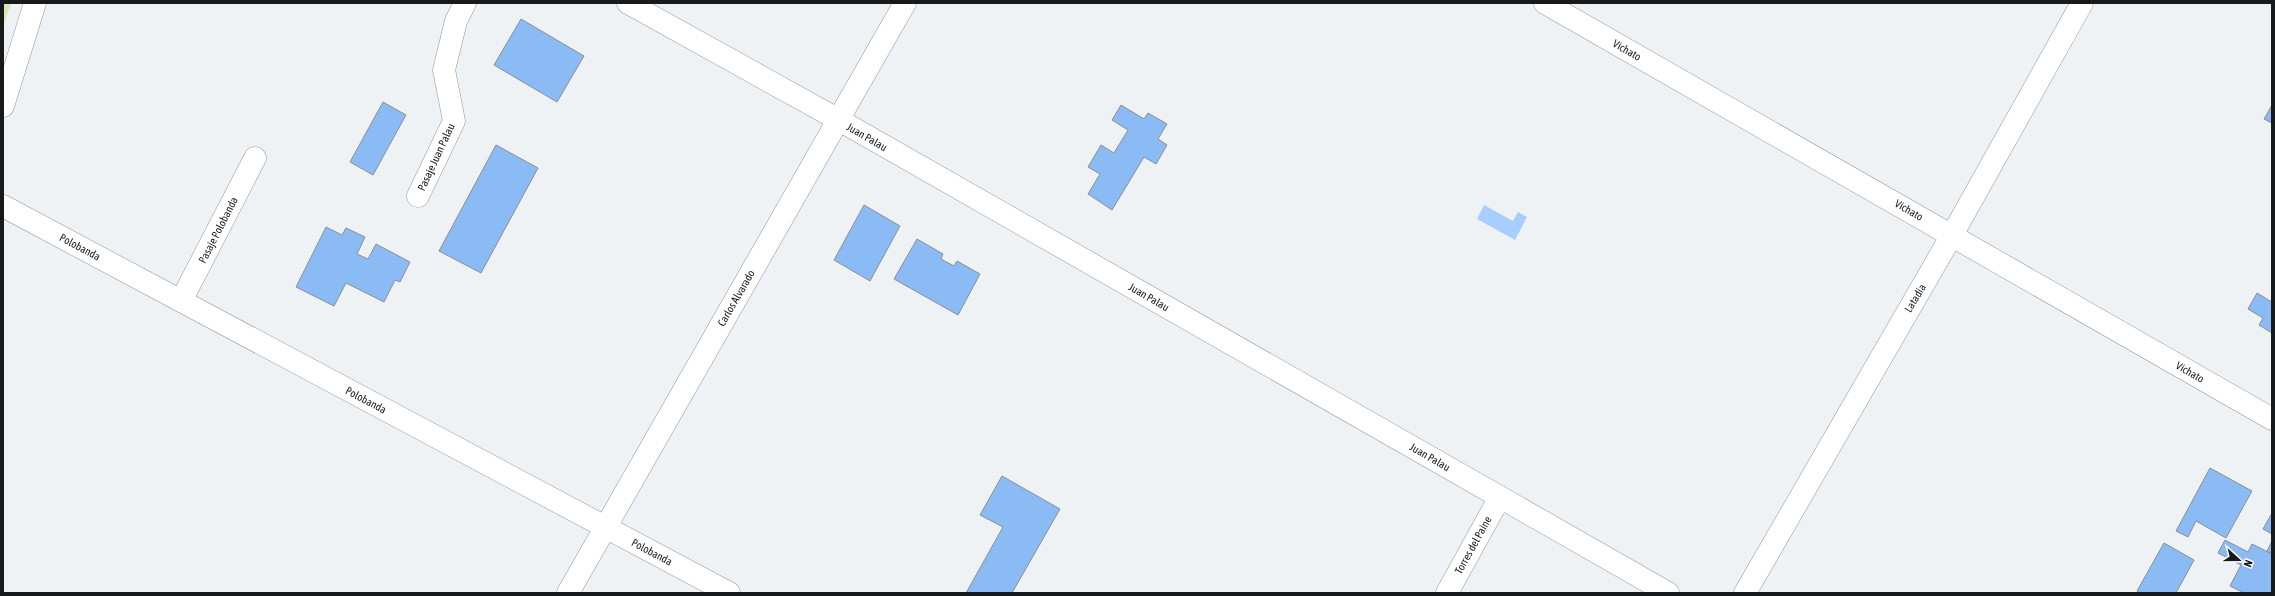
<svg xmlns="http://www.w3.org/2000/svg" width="2275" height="596" font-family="'Asap Condensed',sans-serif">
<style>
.green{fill:#dae8af}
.water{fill:#a7cefc}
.building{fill:#8bbbf4;stroke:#8c8e91}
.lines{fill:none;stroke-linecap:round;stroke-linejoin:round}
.street-casing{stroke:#949699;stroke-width:23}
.secondary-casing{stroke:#949699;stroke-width:23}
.primary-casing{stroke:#949699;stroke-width:23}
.street{stroke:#fff;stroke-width:22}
.secondary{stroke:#fff;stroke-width:22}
.primary{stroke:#fff;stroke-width:22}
.labels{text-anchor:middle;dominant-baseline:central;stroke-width:3;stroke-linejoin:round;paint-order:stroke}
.street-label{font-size:11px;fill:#18191a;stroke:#fff}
</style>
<rect width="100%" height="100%" fill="#eff2f5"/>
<polygon class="green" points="3,3 11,3 3,27"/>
<polygon class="water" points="1484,205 1513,221 1518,212 1527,217 1515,240 1477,219"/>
<g class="building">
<polygon points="521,19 584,56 557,102 494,65"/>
<polygon points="383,102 406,115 373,175 350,162"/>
<polygon points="1121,105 1144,119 1148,113 1167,124 1158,139 1167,145 1156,164 1144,157 1112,210 1088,194 1100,174 1088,167 1101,145 1114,153 1128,130 1112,120"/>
<polygon points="2272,105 2272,123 2264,119"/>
<polygon points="496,145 538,168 481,273 439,251"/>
<polygon points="864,205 900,226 870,281 834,260"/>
<polygon points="326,227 342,235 346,228 365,237 357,254 368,259 376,244 410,262 400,282 395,280 384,302 346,283 334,306 296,287"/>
<polygon points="917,239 943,254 941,259 954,266 957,261 980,274 958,315 894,279"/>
<polygon points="2257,293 2272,302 2272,333 2259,325 2263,318 2248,309"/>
<polygon points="2210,468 2252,491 2226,538 2196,521 2188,537 2176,531"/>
<polygon points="1002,476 1060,509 1012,593 966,593 1003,527 980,515"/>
<polygon points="2272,513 2272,534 2263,529"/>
<polygon points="2225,540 2248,552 2252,544 2272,554 2272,593 2244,593 2230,586 2241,565 2218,553"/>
<polygon points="2272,541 2272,554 2267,551"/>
<polygon points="2164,543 2194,560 2176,593 2140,593 2137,591"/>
</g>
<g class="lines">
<g class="street-casing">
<g id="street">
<polyline points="628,3 839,120 1668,593"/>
<polyline points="1545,3 2272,419"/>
<polyline points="418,196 454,121 444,70 456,21 465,3"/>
<polyline points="3,206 729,593"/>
<polyline points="181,301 255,158"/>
<polyline points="568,593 905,3"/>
<polyline points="1447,593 1500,497"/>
</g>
</g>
<g class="secondary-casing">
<polyline id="secondary" points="1745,593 1952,235 2082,3"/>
</g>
<g class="primary-casing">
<polyline id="primary" points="3,106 35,3"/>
</g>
<use href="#street" class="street"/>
<use href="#secondary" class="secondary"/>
<use href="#primary" class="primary"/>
</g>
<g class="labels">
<g class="street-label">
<text transform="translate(1627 50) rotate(30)">Vichato</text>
<text transform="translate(867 137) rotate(30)">Juan Palau</text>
<text transform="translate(436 157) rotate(-65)">Pasaje Juan Palau</text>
<text transform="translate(1909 210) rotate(30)">Vichato</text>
<text transform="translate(218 230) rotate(-63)">Pasaje Polobanda</text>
<text transform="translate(80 247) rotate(28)">Polobanda</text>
<text transform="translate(1149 297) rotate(30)">Juan Palau</text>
<text transform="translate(736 298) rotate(-60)">Carlos Alvarado</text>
<text transform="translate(1915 298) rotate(-59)">Latadía</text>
<text transform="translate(2190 372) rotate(30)">Vichato</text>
<text transform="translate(366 400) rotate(28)">Polobanda</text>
<text transform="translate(1430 457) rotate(30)">Juan Palau</text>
<text transform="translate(1473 545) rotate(-61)">Torres del Paine</text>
<text transform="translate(652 552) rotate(28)">Polobanda</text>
</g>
</g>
<rect width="2275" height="596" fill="none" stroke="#18191a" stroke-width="8"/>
<g transform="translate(2239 560) rotate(111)" stroke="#ffffff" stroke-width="3" paint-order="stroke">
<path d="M0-3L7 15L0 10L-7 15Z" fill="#18191a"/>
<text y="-6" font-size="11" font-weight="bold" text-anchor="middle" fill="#18191a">N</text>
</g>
</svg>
